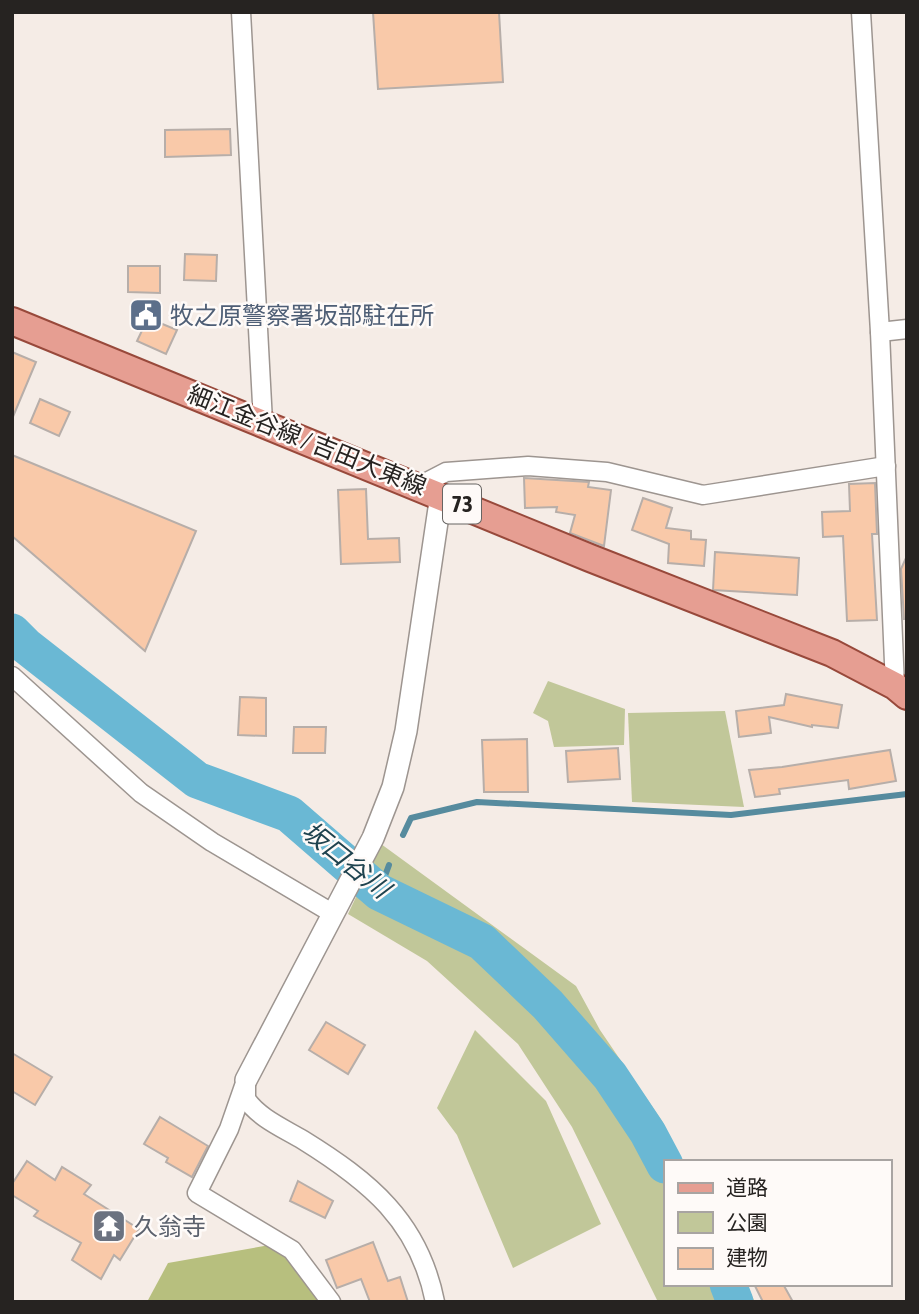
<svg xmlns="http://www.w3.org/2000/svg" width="919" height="1314" font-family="'Asap Condensed','Noto Sans JP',sans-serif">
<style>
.green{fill:#c1c799}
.forest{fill:#b7bf7e}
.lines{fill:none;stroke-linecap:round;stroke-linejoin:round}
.stream{stroke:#568b9e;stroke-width:6}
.river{stroke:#6ab8d4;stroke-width:37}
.building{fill:#f9c9a9;stroke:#b7aea9;stroke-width:2}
.minor-casing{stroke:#9d9590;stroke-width:21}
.tertiary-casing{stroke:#9d9590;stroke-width:24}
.primary-casing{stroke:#98493b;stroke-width:30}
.minor{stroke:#fff;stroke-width:18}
.tertiary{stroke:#fff;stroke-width:21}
.primary{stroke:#e69e92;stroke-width:26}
.labels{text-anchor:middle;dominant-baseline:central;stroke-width:5;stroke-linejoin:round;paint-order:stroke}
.shield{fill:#fefaf8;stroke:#676462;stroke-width:2}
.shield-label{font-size:23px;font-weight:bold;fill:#262321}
.service-label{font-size:24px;fill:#4e5e75;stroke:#fefaf8;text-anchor:start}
.street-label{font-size:24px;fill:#262321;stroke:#fefaf8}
.worship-label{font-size:24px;fill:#5b616d;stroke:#fefaf8;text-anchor:start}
.water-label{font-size:26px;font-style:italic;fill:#1f434f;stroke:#fefaf8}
</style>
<rect width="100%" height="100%" fill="#f5ece6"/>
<g class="green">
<polygon points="548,681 625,709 624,745 554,747 548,721 533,713"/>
<polygon points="725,711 744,807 632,802 628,713"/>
<polygon points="381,844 576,986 600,1030 662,1121 683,1162 665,1162 665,1284 746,1284 755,1302 658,1302 572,1127 518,1044 427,961 348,914"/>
<polygon points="475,1030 546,1101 601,1224 513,1268 457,1135 437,1108"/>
</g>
<polygon class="forest" points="281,1243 323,1302 147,1302 168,1263"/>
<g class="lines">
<g class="stream">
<polyline points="403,835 411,818 477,802 731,815 907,794"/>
<polyline points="379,892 389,865"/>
</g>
<g class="river">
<polyline points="12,632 26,646 197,780 289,814 379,892 482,942 548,1005 610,1076 648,1133 665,1165"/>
<polyline points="728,1284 735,1302"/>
</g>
</g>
<g class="building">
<polygon points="373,12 499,12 503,82 378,89"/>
<polygon points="230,129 231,155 165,157 165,130"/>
<polygon points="185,254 217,255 216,281 184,280"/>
<polygon points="128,266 160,266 160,293 128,292"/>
<polygon points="148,318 177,330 166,354 137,341"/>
<polygon points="12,352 36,362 12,419"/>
<polygon points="40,399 70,412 59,436 30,423"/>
<polygon points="12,455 196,531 145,651 12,536"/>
<polygon points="524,478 589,482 588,487 611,490 604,546 570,533 575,515 556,512 557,507 525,508"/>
<polygon points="875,483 877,534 872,534 877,620 847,621 843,536 823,537 822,512 850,511 849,484"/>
<polygon points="366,489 368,539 399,538 400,562 341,564 338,490"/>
<polygon points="643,498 672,508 666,528 691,531 691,539 706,540 704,566 668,563 669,544 632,530"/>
<polygon points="715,552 799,558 797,595 713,590"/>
<polygon points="906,558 907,619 904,619 901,569"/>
<polygon points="786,694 842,705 838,728 812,725 812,727 769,717 771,733 739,737 736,711 784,705"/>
<polygon points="240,697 266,698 266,736 238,735"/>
<polygon points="294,727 326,727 325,753 293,753"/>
<polygon points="527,739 528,792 484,792 482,740"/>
<polygon points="618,748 620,779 568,782 566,751"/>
<polygon points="890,750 896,781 849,789 848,780 779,789 780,794 755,797 749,770 782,767"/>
<polygon points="326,1022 365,1045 348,1074 309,1050"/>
<polygon points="12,1053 52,1077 35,1105 12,1091"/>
<polygon points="160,1117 208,1146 192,1177 166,1162 168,1158 144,1144"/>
<polygon points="27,1161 55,1180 62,1167 91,1185 84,1194 139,1229 120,1260 114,1255 101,1279 72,1260 81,1243 34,1216 38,1211 12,1195 12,1184"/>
<polygon points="298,1181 333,1201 325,1218 290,1201"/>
<polygon points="373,1242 388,1281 400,1277 408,1302 370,1302 361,1279 337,1288 326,1260"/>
<polygon points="754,1284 783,1284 793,1302 763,1302"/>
</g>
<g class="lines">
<g class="minor-casing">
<g id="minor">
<polyline points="241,12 263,422"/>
<polyline points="861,12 880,332 895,686"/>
<polyline points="880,332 907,329"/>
<polyline points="419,486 446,472 528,466 607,472 703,495 886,466"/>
<polyline points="12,676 141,793 212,842 332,913"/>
<path d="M246,1080V1099C259,1118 283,1128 303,1140C369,1181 419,1221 435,1302"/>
<polyline points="244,1086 229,1129 197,1193 292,1250 331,1302"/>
</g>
</g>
<g class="tertiary-casing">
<polyline id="tertiary" points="246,1080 373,838 393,787 406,731 441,495"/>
</g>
<g class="primary-casing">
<polyline id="primary" points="12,321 590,558 832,653 895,686 907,696"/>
</g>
<use href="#minor" class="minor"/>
<use href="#tertiary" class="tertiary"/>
<use href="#primary" class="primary"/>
</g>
<defs>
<g id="civic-square" transform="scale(1.75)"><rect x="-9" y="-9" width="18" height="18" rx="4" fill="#5c6f8a" stroke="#fefaf8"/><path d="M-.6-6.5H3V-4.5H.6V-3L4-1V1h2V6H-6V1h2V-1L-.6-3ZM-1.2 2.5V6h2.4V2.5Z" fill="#fff"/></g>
<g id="temple-square" transform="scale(1.75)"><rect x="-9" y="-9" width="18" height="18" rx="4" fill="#6b7280" stroke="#fefaf8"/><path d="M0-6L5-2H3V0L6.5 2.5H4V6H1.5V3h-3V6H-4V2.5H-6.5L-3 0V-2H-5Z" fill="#fff"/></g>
</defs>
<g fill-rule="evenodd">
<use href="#civic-square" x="146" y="315"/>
<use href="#temple-square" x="109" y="1226"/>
</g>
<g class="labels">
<rect class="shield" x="443" y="484.5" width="38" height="39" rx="5"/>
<g class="shield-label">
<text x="462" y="504">73</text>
</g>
<g class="service-label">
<text x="170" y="315">牧之原警察署坂部駐在所</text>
</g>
<g class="street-label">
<text transform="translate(307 440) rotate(22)">細江金谷線 / 吉田大東線</text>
</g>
<g class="worship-label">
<text x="134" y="1226">久翁寺</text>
</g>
<g class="water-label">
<text transform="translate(346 860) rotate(39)">坂口谷川</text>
</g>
</g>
<rect width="919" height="1314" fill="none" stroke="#262321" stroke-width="28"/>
<rect x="664" y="1160" width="228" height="126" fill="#fefaf8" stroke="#a8a4a2" stroke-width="2"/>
<rect x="678" y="1183" width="35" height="10" fill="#e69e92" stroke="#a8a4a2" stroke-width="2"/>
<text x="726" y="1195" font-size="21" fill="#262321">道路</text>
<rect x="678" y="1212" width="35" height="21" fill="#c1c799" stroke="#a8a4a2" stroke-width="2"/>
<text x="726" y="1230" font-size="21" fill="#262321">公園</text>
<rect x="678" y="1248" width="35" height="21" fill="#f9c9a9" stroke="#a8a4a2" stroke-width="2"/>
<text x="726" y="1265" font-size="21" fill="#262321">建物</text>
</svg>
